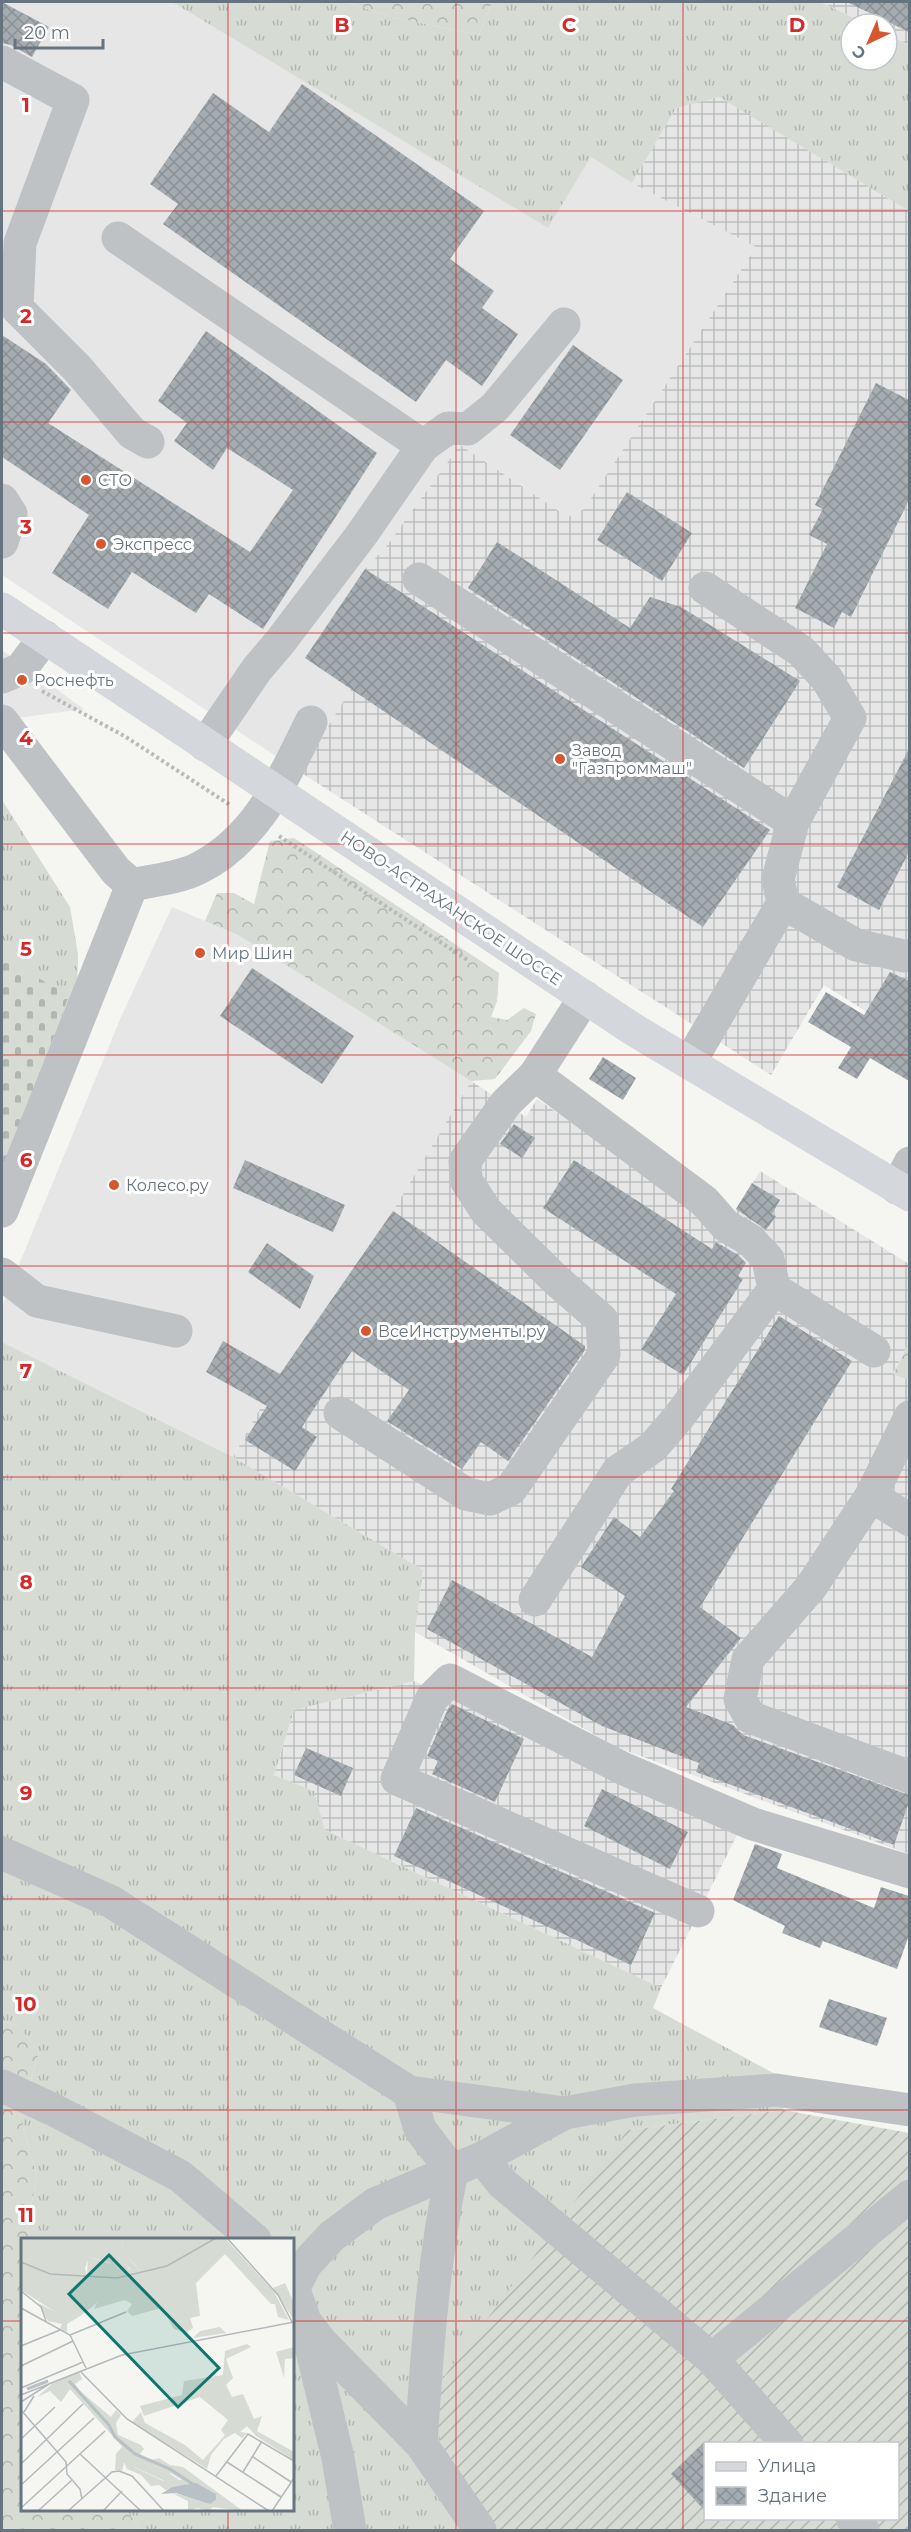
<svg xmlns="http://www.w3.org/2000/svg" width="911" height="2532" font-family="Montserrat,sans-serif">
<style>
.built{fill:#e5e6e5}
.industrial{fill:url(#industrial-grid)}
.grass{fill:url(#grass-tufts)}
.forest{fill:url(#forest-crowns)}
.cemetery{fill:url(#cemetery-stones)}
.garden{fill:url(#garden-furrows);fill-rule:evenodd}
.building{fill:url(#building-cross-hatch)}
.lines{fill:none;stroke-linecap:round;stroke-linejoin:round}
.path{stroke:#b8bbbd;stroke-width:4;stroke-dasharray:3 3;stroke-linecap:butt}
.minor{stroke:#bec2c5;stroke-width:33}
.major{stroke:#d4d8dc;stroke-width:33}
.grid{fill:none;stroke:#d62828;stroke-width:1.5;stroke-opacity:0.55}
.poi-dot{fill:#d7562f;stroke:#fff;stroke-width:2}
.labels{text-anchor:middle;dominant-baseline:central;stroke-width:6;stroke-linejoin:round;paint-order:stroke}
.poi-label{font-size:16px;fill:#667480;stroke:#fff;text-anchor:start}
.street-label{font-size:16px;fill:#667480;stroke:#fff}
.inset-river{fill:none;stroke:#b7c1c6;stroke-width:3}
.inset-road{fill:none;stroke:#b3b9bd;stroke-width:1.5}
.view{fill:#0f766e;fill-opacity:0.15;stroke:#0f766e;stroke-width:3}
.inset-edge{fill:none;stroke:#667480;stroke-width:3}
.grid-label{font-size:20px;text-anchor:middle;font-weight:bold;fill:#d62828;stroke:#fff;stroke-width:6;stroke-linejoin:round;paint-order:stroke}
</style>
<defs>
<pattern id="industrial-grid" width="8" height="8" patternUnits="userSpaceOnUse" patternTransform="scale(1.5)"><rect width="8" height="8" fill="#e5e6e5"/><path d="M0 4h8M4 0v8" fill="none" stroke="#bdbfbf"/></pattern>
<pattern id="grass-tufts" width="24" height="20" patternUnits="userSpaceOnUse" patternTransform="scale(1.5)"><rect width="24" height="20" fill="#d6dbd3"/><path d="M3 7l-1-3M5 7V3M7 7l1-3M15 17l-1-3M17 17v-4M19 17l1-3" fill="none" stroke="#b1b6b0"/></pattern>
<pattern id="forest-crowns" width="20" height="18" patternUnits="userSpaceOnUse" patternTransform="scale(1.5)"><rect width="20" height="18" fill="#d6dbd3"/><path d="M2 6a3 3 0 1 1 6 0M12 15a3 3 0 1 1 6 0" fill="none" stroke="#b1b6b0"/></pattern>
<pattern id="cemetery-stones" width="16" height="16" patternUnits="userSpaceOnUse" patternTransform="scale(1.5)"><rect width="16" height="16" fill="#d6dbd3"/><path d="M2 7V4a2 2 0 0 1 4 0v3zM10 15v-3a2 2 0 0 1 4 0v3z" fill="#b1b6b0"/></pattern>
<pattern id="garden-furrows" width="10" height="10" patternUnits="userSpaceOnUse" patternTransform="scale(1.5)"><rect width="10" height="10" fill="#d6dbd3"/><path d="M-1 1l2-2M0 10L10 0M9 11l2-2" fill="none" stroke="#b1b6b0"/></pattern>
<pattern id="building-cross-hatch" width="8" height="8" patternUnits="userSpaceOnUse" patternTransform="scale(1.5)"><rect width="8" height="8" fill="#a5acb1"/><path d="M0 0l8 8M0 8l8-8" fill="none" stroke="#8a9195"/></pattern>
</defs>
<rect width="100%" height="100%" fill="#f5f5f1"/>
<g class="built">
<polygon points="2,2 172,2 548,228 591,157 632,183 756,247 584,509 568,517 460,445 385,548 366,568 411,600 351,689 300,772 2,575"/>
<polygon points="2,650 84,709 2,720"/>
<polygon points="172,907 238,935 471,1081 393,1211 279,1375 233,1457 2,1342 2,1306 121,1017"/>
</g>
<g class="industrial">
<polygon points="820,2 909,2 909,45 887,34 887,24 867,24"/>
<polygon points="719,96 909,211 909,1038 824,985 771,1075 300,772 351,689 411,600 365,569 385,548 460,445 568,517 584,509 756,247 632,183 676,108"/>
<polygon points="471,1081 526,1117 537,1099 726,1226 760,1171 909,1264 909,1343 893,1373 910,1380 909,1854 616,1747 415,1632 423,1570 233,1457 279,1375 393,1211"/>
<polygon points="414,1681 738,1833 661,1988 325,1830 314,1791 274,1775 294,1710"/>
</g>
<g class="grass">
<polygon points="172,2 346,2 392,17 479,35 492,2 820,2 867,24 851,24 851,60 887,60 887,34 909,45 909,211 719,97 676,108 632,183 591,157 548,228"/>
<polygon points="2,800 70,907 78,954 77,994 2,1171"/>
<polygon points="2,1342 233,1457 423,1570 415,1632 414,1681 294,1710 274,1775 314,1791 325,1830 661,1988 653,2008 788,2081 783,2110 628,2130 489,2530 141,2530 126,2510 292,2510 292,2240 32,2240 27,2227 37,2176 20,2117 39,2052 19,2027 2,2020"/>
</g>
<g class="forest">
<polygon points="346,2 492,2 479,35 392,17"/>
<polygon points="294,838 499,973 497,1001 491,1017 507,1020 524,1008 536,1014 531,1031 495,1079 471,1081 238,935 205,921 217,893 234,893 254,904 270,841"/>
<polygon points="909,1343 910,1380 909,1380 893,1374"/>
<polygon points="2,2020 19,2027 39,2052 20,2117 37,2176 27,2227 32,2239 22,2240 22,2510 126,2510 141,2530 2,2530"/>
</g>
<polygon class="cemetery" points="2,958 69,995 2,1177"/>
<path class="garden" d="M783,2110L909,2133V2530H489L442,2453L432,2393L628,2130ZM706,2444H898V2518H706Z"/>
<g class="building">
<polygon points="2,2 49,27 32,57 11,45 2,43"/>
<polygon points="847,2 909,2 909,32"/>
<polygon points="302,84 484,211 450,259 494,291 482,308 518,334 482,386 446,360 416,402 163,224 178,204 150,184 213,93 269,132"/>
<polygon points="206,331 377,453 263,629 209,594 196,613 132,572 108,609 52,573 89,515 2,457 2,335 46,364 71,390 48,423 250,552 293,490 227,448 213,470 174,441 187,423 158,401"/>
<polygon points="573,345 623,380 560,470 510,435"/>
<polygon points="876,383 909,400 909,500 851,617 842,612 834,628 795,608 827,544 809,535 823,509 815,505"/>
<polygon points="627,492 692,533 662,581 597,540"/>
<polygon points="497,542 630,628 650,597 681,607 800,681 744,768 468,588"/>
<polygon points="365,569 770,830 703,927 305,658"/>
<polygon points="909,749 909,852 879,910 837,887"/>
<polygon points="252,968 354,1036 322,1084 220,1016"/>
<polygon points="890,972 909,981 909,1081 870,1058 857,1079 838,1068 851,1047 808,1022 826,992 864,1015"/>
<polygon points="603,1057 636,1078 623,1100 589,1079"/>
<polygon points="514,1124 535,1138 522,1158 500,1144"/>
<polygon points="245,1160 345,1205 333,1232 233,1188"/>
<polygon points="574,1160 712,1249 716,1242 738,1255 746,1263 738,1276 743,1279 683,1375 641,1349 676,1294 543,1208"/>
<polygon points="752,1183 780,1200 772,1214 776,1216 766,1230 736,1209"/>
<polygon points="393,1211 585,1346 585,1350 508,1461 481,1442 462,1469 387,1421 409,1390 352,1351 302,1427 317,1437 295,1471 245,1440 267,1406 206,1372 223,1341 280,1374"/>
<polygon points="267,1243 314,1276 300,1309 248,1272"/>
<polygon points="779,1316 852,1361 700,1607 741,1638 686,1707 733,1725 743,1735 909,1795 909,1802 894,1845 696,1772 699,1763 602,1726 427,1629 452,1580 592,1657 625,1596 581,1567 614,1517 640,1537 674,1491 671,1489"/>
<polygon points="452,1704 524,1739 495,1802 432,1774 438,1761 427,1756 448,1709"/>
<polygon points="306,1748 353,1768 341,1796 294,1775"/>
<polygon points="602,1789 688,1832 670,1869 584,1826"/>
<polygon points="416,1808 655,1913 631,1965 394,1856"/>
<polygon points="755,1844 782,1854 777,1868 874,1908 881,1887 909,1896 909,1935 897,1969 823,1941 820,1948 782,1933 785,1926 733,1900"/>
<polygon points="829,1999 887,2018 877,2046 819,2027"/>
<polygon points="705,2441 705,2511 671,2474"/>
</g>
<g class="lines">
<g class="path">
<polyline points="42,691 126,737 230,805"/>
<polyline points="279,836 469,961"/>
</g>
<g class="minor">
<polyline points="2,62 73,100 20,243 17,308 77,368 132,433 148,442"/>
<polyline points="118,238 423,446"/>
<polyline points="2,500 11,514 2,542"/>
<polyline points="419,579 793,822"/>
<polyline points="705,588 801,651 827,679 850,718 793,822 778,879 783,903"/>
<polyline points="2,677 21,669 45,637"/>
<polyline points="2,721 116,871 132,885 2,1211"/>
<polyline points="205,745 257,669 280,642 362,534 423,446 448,428 468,429 495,407 564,324"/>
<path d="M132,885C153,880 180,878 199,868C257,839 284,777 311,722"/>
<polyline points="690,1062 783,903 856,945 904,956 910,955"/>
<polyline points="535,1075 704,1201 726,1226 750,1240 768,1259 774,1289 678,1418 653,1447 618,1471 535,1600"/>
<polyline points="897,1188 910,1163"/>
<polyline points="2,1274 37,1301 176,1331"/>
<polyline points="774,1289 874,1351"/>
<polyline points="340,1413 466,1494 490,1499 511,1489 604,1355 602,1320 555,1279 486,1211 466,1180 465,1161 506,1103 535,1075 585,997"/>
<polyline points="910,1417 871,1496 811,1587 748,1659 740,1699 750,1717 910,1777"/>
<polyline points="871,1496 910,1520"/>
<polyline points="2,1853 110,1901 409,2092 565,2113"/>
<polyline points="698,1911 397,1779 432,1698 450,1680 622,1768 753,1824 910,1872"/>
<polyline points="2,2086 54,2110 180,2176 255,2240"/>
<path d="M409,2092L420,2129L452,2171C433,2261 427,2352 421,2444"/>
<polyline points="482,2158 502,2183 712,2359 910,2196"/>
<polyline points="292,2284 305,2321 322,2343 421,2444 480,2530"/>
<polyline points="294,2287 306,2264 332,2236 375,2204 482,2158 565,2113 635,2100 776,2090 910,2110"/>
<polyline points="306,2326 338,2458 350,2530"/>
<polyline points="712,2359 787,2444"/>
<polyline points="852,2518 863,2530"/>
</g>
<polyline class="major" points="2,609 631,1028 910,1195"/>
</g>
<path class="grid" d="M228,2V2240M456,2V2530M683,2V2530M2,211H910M2,422H910M2,633H910M2,844H910M2,1055H910M2,1266H910M2,1477H910M2,1688H910M2,1899H910M2,2110H910M2,2321H22M292,2321H910M228,2510V2530"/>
<g class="poi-dot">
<circle cx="86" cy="480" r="6"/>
<circle cx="101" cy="544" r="6"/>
<circle cx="22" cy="680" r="6"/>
<circle cx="560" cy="759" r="6"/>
<circle cx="200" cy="953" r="6"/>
<circle cx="114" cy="1185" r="6"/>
<circle cx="366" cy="1331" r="6"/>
</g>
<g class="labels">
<g class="poi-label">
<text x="98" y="480">СТО</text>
<text x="113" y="544">Экспресс</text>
<text x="34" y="680">Роснефть</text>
<text x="572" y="750">Завод<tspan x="572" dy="18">"Газпроммаш"</tspan></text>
<text x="212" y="953">Мир Шин</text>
<text x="126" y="1185">Колесо.ру</text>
<text x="378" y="1331">ВсеИнструменты.ру</text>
</g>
<g class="street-label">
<text transform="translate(451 908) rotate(34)">НОВО-АСТРАХАНСКОЕ ШОССЕ</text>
</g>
</g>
<g transform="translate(21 2238)">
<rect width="273" height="273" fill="#f5f5f1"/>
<path d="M100,0H204L253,54L268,82L257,79L254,66H250L204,16L175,45L179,78L169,80L172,90L165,95L153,91L141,70L111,78L106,73L111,66L104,62L73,71L77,62L66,38L67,19L110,32L104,25L107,19L121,36L102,10ZM264,45L273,65V82L252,50ZM17,65L33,73L61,77L46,86V94L39,91L41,86L27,83ZM199,89L205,95L172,100L179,93ZM226,106L230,109L205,121L212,140L205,147L211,159L222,156L233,181L241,178L236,193L273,214V222L235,198L226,188L219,194L226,195L221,200L214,195L203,201L190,217L186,231L111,184L120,174L124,185L164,207L182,222L204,197L200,192L207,182L179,159L123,178L119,168L161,157L163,143L202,137L204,113ZM199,142L195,153L179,159L175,149ZM273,109V120L264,121L263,140L255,114ZM101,209L129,228L139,229L161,244L148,245L103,224L101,233L94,232L95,216ZM151,255L180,261L190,267L188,273L176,270L167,273V263Z" fill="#d6dbd3" fill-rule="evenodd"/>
<path d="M55,0H100L102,10L122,36L107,19L105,25L112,39L109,40L87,24L67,19L70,12ZM58,134L61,141L54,146L59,153L90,179L95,172L100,177L95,185L97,197L120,207L123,211L118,217L127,223L138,220L149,227L162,229L222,273L192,269L188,273L186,268L195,262L192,254L169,246L145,252L138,247L130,248L120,237L106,231L103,224L112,221L115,226L113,229L142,243L161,242L150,235L144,238L139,229L129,228L107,215L49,151L40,164L29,153L16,159L32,145ZM199,142L203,150L187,160L179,159L175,149Z" fill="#d6dbd3"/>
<path d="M164,61L169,83L152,88L143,70Z" fill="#d6dbd3"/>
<path d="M0,0H55L71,12L64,30L66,38L75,41L78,62L71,69L59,78L33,73L0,52Z" fill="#d6dbd3"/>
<path d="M175,245L195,256V262L189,266L155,255L140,256L151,249Z" fill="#b7c1c6"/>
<path class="inset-river" d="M48,143L88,187L94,199L114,216L149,231L176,249M6,151L27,143"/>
<path class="inset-road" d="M206,0L257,57L271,84M0,24L29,36L96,40L146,28L195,0M0,53L20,69L25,83M0,70L49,97L65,130M49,97L105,74M0,108L39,92M0,128L52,103M59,133L106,181L248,273M0,150L62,124M0,157L101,117L273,84M0,164L28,146M0,172L45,224L46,236L59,251L61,261M3,174L13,158M0,201L34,169M59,216L120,273M232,219L270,244M206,224L260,259M0,226L62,166M222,234L241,203M195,238L227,196L273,223M0,247L73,180M0,270L84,193M17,273L51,242M47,273L91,234L98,233L111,238L143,273M82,273L101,253M251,273L273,240"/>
<path class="view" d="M88,17L198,130L157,169L48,56Z"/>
<rect width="273" height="273" class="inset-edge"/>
</g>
<g class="grid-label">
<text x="342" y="32">B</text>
<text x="569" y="32">C</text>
<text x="797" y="32">D</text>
<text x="26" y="112">1</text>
<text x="26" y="323">2</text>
<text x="26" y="534">3</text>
<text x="26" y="745">4</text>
<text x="26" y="956">5</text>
<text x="26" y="1167">6</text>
<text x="26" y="1378">7</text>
<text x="26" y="1589">8</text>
<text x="26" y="1800">9</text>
<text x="26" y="2011">10</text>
<text x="26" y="2222">11</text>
</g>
<rect width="911" height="2532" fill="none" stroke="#667480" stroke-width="6"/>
<rect x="704" y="2442" width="195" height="78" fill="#ffffff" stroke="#c2c7cc" stroke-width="1.5"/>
<rect x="716" y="2462" width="30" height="9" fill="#d4d8dc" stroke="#c2c7cc" stroke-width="1.5"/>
<text x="758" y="2472" font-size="18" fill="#667480">Улица</text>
<rect x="716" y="2487" width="30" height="18" fill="url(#building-cross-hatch)" stroke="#c2c7cc" stroke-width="1.5"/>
<text x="758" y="2502" font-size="18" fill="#667480">Здание</text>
<g transform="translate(869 42) rotate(224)"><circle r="28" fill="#ffffff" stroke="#c2c7cc" stroke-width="1.5"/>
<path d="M0-4.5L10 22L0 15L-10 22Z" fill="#d7562f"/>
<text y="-9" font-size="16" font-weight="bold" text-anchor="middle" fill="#667480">С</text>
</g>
<path d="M15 39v9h88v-9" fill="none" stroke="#667480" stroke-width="3"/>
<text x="24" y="39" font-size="18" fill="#667480" stroke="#ffffff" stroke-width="4.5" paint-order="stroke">20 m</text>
</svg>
